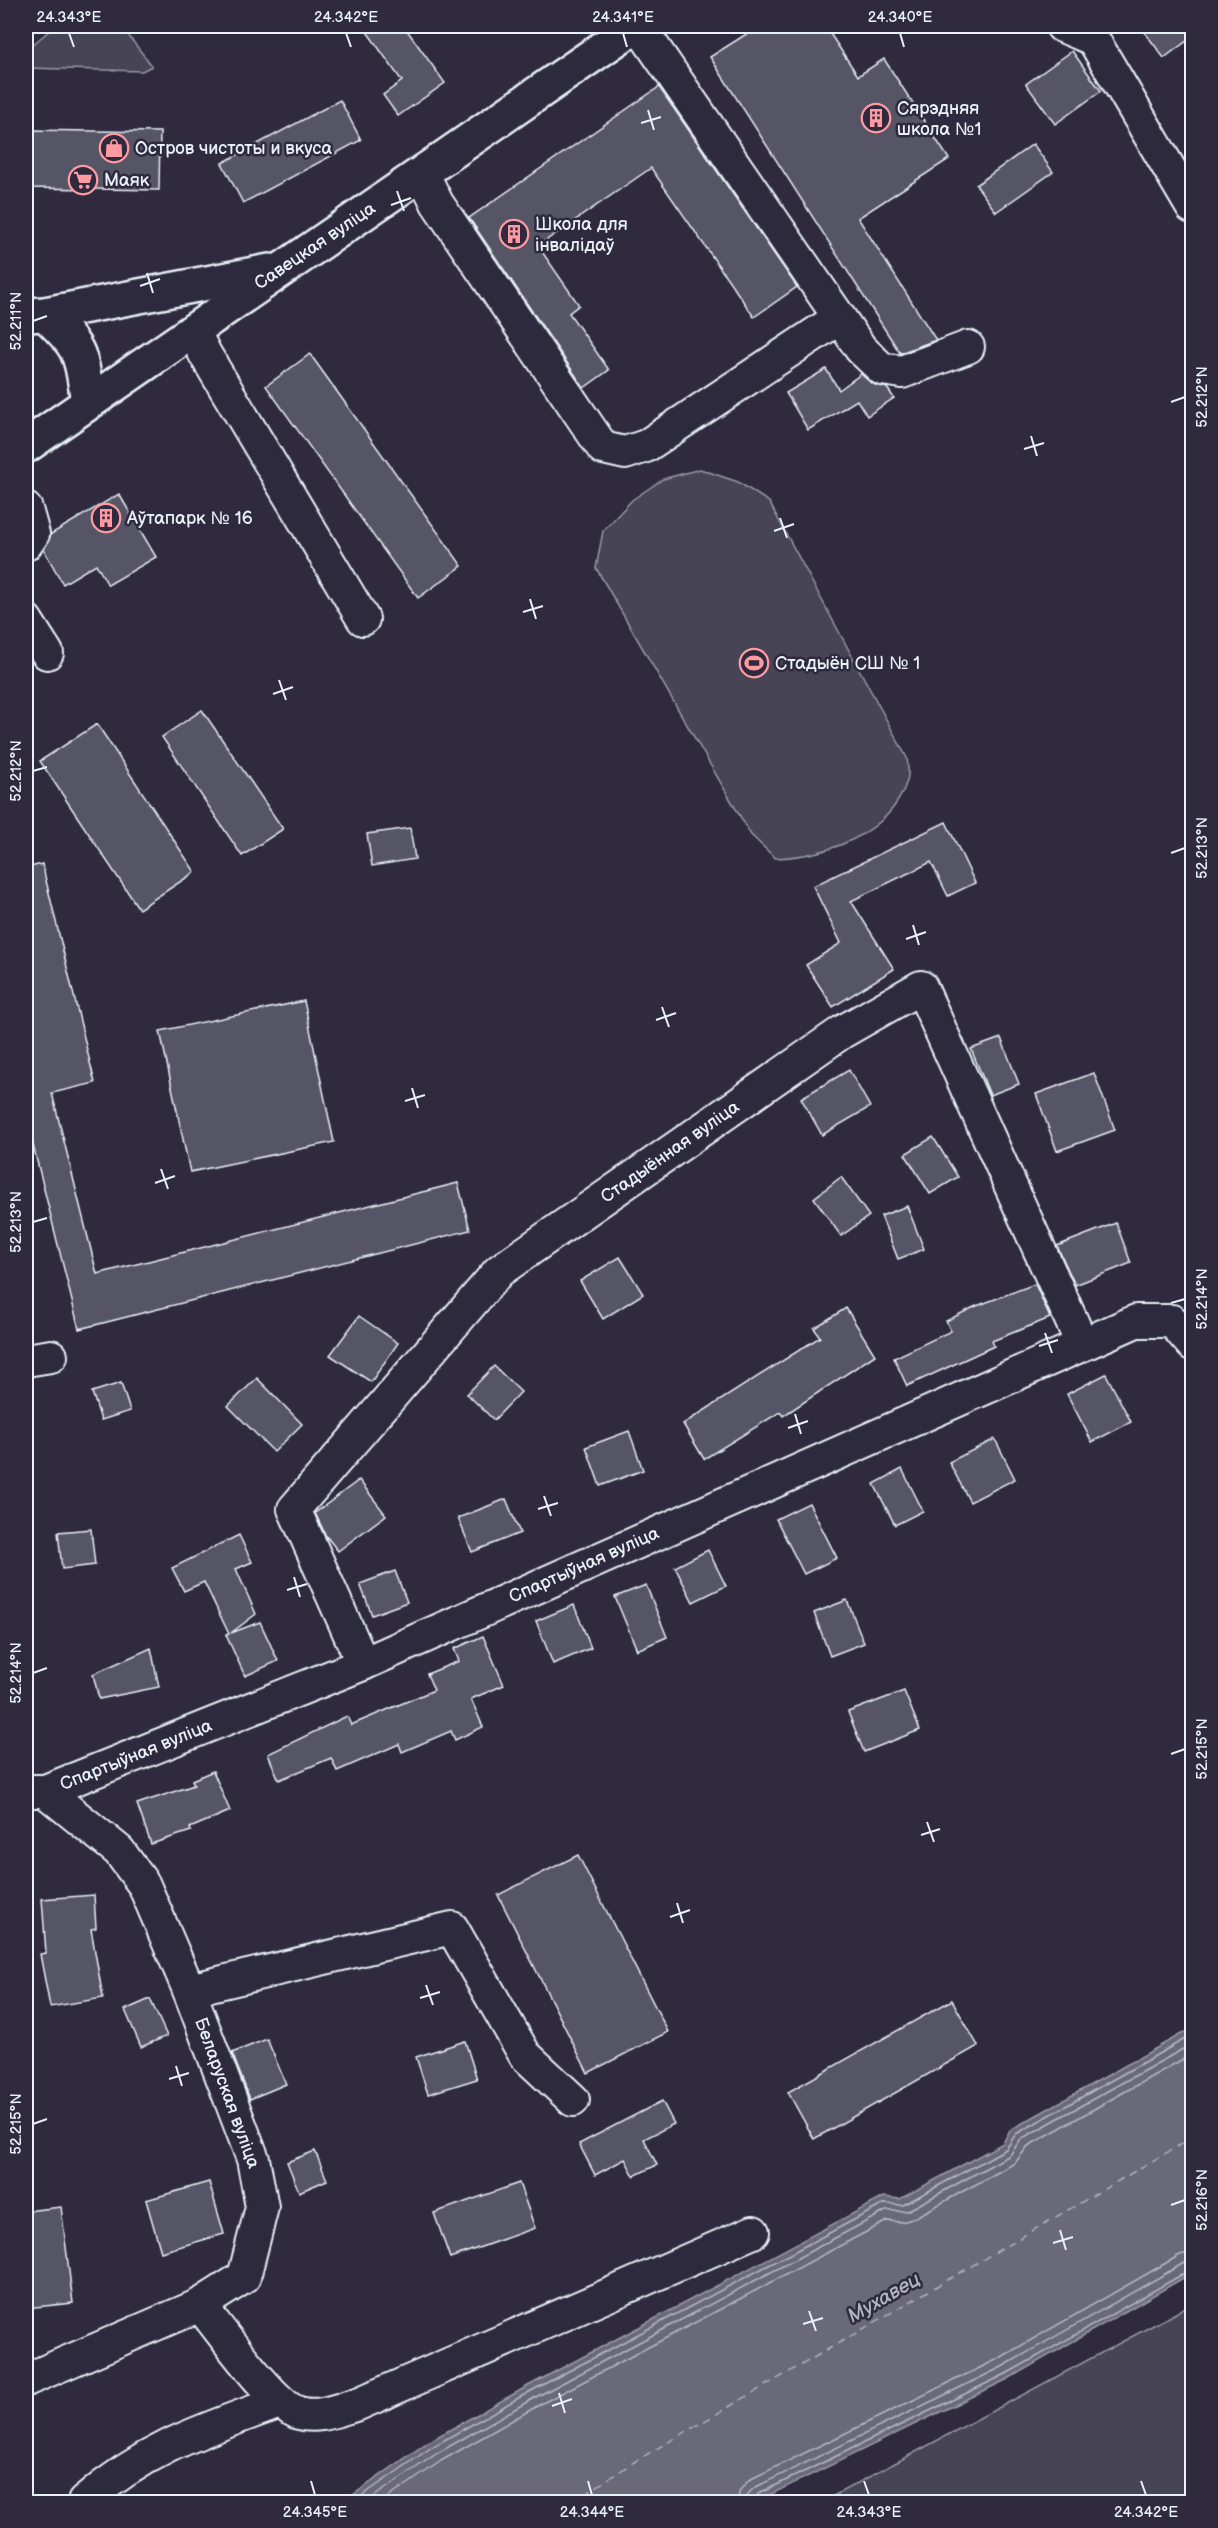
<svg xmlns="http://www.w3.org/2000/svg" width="1218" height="2528" font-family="'Balsamiq Sans',sans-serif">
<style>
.green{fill:#464455;stroke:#979aa6;stroke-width:1.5}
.water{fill:#696978;stroke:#9c9fab;stroke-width:1.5}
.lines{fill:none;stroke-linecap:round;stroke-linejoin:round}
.shore{stroke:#b5bbc5;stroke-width:1.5}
.ferry{stroke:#afb4be;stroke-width:1.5;stroke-dasharray:8 6;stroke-linecap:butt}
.building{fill:#575565;stroke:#e8f1f8;stroke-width:1.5}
.minor-casing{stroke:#e8f1f8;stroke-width:36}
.major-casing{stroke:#e8f1f8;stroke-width:38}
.minor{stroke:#2f2a3d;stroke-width:32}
.major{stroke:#2f2a3d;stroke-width:33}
.ticks{fill:none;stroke:#e8f1f8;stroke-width:2}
.labels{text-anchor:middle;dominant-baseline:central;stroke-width:5;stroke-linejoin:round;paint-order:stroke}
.poi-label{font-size:18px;fill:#e8f1f8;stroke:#2f2a3d;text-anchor:start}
.street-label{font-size:18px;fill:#e8f1f8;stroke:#2f2a3d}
.water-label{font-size:20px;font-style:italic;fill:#afb4be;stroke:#2f2a3d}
.neatline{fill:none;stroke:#e8f1f8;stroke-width:2}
.ticks-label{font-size:15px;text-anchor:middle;fill:#e8f1f8}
</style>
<rect width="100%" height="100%" fill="#2f2a3d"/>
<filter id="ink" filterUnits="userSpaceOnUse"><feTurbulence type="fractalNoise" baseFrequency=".0167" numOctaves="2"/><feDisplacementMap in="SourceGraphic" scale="12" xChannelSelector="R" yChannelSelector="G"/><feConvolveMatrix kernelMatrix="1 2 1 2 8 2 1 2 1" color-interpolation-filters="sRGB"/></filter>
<g filter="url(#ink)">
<g class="green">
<polygon points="55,26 121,26 152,66 142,71 26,68 26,50"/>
<path d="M700,469L738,482L769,502L907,758C908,765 909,775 907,781C890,835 826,856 775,858L751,835L596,568L603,531L632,500L663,479Z"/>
<polygon points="1192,2301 1192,2502 822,2502 1176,2313"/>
</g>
<polygon class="water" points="1192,2028 1192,2273 1008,2379 755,2502 343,2502 428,2442 528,2386 884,2197 900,2199 1003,2143 1010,2130"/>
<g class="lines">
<g class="shore">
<polyline points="353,2502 432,2447 531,2391 884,2204 903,2205 1006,2149 1016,2134 1192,2035"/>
<polyline points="366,2502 436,2454 534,2398 886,2211 907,2211 1010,2155 1021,2139 1192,2044"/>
<polyline points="382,2502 441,2461 539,2405 887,2221 902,2222 912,2219 1015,2163 1028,2146 1192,2054"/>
<polyline points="737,2502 740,2490 749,2480 998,2359 1180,2255 1192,2252"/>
<polyline points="746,2502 748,2494 754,2488 1002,2367 1184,2263 1192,2261"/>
<polyline points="754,2502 758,2494 1006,2374 1192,2269"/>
</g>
<polyline class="ferry" points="573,2502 634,2462 1192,2138"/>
</g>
<g class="building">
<polygon points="363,26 404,26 445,83 398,116 383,95 402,81"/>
<polygon points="759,26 825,26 858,76 884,59 949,159 858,218 936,340 900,353 710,57"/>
<polygon points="1140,26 1192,26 1192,37 1164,58"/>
<polygon points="1072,51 1101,91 1055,124 1026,84"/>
<polygon points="659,87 797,287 754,317 651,168 538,246 579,305 569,313 609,370 584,388 469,218"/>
<polygon points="340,100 361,140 243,203 222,163"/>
<polygon points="26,130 160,132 159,190 26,188"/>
<polygon points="1033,144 1053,172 996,212 976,185"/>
<polygon points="310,354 462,566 418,598 266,386"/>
<polygon points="826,369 839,390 861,374 870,382 887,388 894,398 867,416 857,400 808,430 786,393"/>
<polygon points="119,494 156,557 108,585 96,564 63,584 44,550 51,534"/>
<polygon points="202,710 283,829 242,856 162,737"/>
<polygon points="97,724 195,872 139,909 40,761"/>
<polygon points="946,822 975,883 948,896 931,862 851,901 894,969 833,1007 806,965 841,943 813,886"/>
<polygon points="410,828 415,859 372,866 367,834"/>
<polygon points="42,864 95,1083 52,1093 97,1274 458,1183 470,1230 79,1329 26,1117 26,868"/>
<polygon points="304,1001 334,1142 190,1172 160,1031"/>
<polygon points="1001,1038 1019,1084 990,1095 971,1049"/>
<polygon points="849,1070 870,1107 822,1135 801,1098"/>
<polygon points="1094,1073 1115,1130 1057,1151 1036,1094"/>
<polygon points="933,1137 958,1177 930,1194 905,1154"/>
<polygon points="841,1177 869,1216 841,1236 814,1198"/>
<polygon points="907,1206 924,1249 898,1259 881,1216"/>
<polygon points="1116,1223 1131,1263 1075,1285 1057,1246"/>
<polygon points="620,1257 643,1294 603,1319 580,1281"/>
<polygon points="1035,1284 1050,1318 992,1341 994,1346 907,1386 894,1358 951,1331 946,1321 974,1307"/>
<polygon points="846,1308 875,1355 783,1416 780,1412 704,1459 683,1424 820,1337 814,1328"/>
<polygon points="359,1316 398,1343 371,1382 330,1355"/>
<polygon points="494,1366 521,1392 494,1420 467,1394"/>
<polygon points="1106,1374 1131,1422 1092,1442 1067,1394"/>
<polygon points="257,1378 302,1424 274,1452 228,1406"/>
<polygon points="121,1383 130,1411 101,1420 92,1392"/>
<polygon points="629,1431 643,1470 600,1486 586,1447"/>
<polygon points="995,1439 1015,1479 970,1502 949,1462"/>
<polygon points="902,1469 923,1511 895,1525 874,1484"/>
<polygon points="359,1480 386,1515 338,1551 326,1536 315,1513"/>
<polygon points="506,1499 520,1533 472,1552 458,1518"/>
<polygon points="809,1503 837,1558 804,1574 776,1519"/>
<polygon points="91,1529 95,1565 62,1569 58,1532"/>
<polygon points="239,1535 252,1562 236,1569 256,1614 231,1633 260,1622 278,1661 245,1676 226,1635 229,1634 204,1582 184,1591 172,1568"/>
<polygon points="708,1550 726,1586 693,1602 675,1567"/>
<polygon points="395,1571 407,1602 372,1615 360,1584"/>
<polygon points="646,1585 667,1637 637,1650 615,1597"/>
<polygon points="847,1600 864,1643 830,1656 814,1613"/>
<polygon points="574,1605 591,1648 553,1664 536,1621"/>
<polygon points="483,1636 504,1685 471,1699 483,1727 455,1740 451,1731 402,1752 399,1744 337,1771 331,1758 279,1780 268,1754 347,1716 351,1725 434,1690 427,1674 459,1661 454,1649"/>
<polygon points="151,1648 159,1687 99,1699 93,1674"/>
<polygon points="904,1691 920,1730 864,1752 848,1712"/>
<polygon points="213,1771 230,1811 190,1828 191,1831 151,1844 137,1804 194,1785 192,1780"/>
<polygon points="578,1855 668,2032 588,2073 498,1895"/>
<polygon points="94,1895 96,1928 91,1929 103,1998 50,2007 40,1954 46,1953 42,1899"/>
<polygon points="150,1999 167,2036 141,2047 125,2010"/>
<polygon points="952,2000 978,2046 814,2139 788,2092"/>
<polygon points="267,2039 286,2084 250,2099 232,2053"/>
<polygon points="465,2041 477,2079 428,2094 416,2057"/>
<polygon points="662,2101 674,2124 644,2139 657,2165 634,2176 625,2159 595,2175 579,2144"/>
<polygon points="315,2151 327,2180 299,2192 287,2162"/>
<polygon points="209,2182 224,2234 161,2252 146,2200"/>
<polygon points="519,2183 535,2228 450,2258 434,2213"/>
<polygon points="61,2207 73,2303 26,2308 26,2211"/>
</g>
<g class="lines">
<g class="minor-casing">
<g id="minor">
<polyline points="639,26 861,349 882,369 902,372 968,347"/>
<polyline points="1062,26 1093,39 1192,207"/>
<polyline points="423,174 437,203 603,448 625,453 646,446 839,318"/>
<polyline points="193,330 205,354 363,619"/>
<polyline points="26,509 33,534 26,544"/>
<polyline points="26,620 47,653"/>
<polyline points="26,1360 51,1356"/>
<polyline points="363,1664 294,1509 499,1271 842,1032 921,987 1082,1344"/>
<polyline points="26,1791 45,1791 363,1664 1136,1321 1172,1321 1192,1344"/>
<polyline points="189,1990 452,1928 525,2055 573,2100"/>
<path d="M200,2305C220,2329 273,2406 299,2413C319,2419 339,2409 358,2404L753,2232"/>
<polyline points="26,2380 200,2305 244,2277 262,2207 253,2159 189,1990 144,1885 119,1851 45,1791"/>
<path d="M84,2502C146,2448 203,2430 280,2402"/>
</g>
</g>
<g class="major-casing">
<g id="major">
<path d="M45,314C82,349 80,352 88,401"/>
<polyline points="26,315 45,314 270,271"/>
<polyline points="26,446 635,26"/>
</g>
</g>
<use href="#minor" class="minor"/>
<use href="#major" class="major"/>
</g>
</g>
<path class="ticks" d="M69,33L74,47M346,33L351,47M623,33L627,47M900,33L904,47M648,110L654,130M641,123L661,117M397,191L404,211M391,205L411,198M147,273L153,293M140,286L160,279M33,321L47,316M1171,402L1185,397M1031,436L1037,456M1024,449L1044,443M780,518L787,538M774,531L794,524M530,599L536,619M523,612L543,606M279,680L286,700M273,694L293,687M33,771L47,767M1171,853L1185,848M913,925L919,945M906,939L926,932M662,1007L669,1027M656,1020L676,1013M412,1088L418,1108M405,1101L425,1095M161,1169L168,1189M155,1183L175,1176M33,1222L47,1218M1171,1303L1185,1299M1045,1333L1052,1353M1039,1346L1058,1340M795,1414L801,1434M788,1428L808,1421M544,1496L551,1516M538,1509L558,1503M294,1577L300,1597M287,1590L307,1584M33,1673L47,1668M1171,1754L1185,1749M927,1822L934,1842M921,1835L940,1829M677,1903L683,1923M670,1917L690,1910M426,1985L433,2005M420,1998L440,1992M176,2066L182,2086M169,2079L189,2073M33,2124L47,2119M1171,2205L1185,2200M1060,2230L1066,2250M1053,2243L1073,2237M809,2311L816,2331M803,2324L823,2318M559,2393L565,2413M552,2406L572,2399M311,2481L315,2495M588,2481L592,2495M864,2481L869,2495M1141,2481L1146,2495"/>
<defs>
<g id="building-ring" transform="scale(1.5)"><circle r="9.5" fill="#2f2a3d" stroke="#ff9aa2" stroke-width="1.5"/><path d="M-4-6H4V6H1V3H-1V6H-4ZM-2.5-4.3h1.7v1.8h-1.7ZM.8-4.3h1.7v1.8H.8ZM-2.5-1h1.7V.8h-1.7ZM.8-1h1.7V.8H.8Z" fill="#ff9aa2"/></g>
<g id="shop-ring" transform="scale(1.5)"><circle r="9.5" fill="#2f2a3d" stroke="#ff9aa2" stroke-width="1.5"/><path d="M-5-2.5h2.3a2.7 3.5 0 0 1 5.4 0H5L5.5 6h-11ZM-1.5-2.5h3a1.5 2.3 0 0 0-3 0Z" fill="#ff9aa2"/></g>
<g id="supermarket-ring" transform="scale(1.5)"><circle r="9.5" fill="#2f2a3d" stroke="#ff9aa2" stroke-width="1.5"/><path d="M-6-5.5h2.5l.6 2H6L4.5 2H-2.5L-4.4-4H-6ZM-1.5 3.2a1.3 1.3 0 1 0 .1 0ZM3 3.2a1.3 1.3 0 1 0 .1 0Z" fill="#ff9aa2"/></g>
<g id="stadium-ring" transform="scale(1.5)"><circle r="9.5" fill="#2f2a3d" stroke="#ff9aa2" stroke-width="1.5"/><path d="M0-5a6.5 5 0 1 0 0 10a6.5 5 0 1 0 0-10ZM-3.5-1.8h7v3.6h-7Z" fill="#ff9aa2"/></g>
</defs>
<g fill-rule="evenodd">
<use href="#building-ring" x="876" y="118"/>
<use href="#shop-ring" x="114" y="148"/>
<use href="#supermarket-ring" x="83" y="180"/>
<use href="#building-ring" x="514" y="234"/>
<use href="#building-ring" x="106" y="518"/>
<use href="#stadium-ring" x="754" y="663"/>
</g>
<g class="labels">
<g class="poi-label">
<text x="897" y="108">Сярэдняя<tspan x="897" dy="21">школа №1</tspan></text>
<text x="135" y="148">Остров чистоты и вкуса</text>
<text x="104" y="180">Маяк</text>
<text x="535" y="224">Школа для<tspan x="535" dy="21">інвалідаў</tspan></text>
<text x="127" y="518">Аўтапарк № 16</text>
<text x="775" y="663">Стадыён СШ № 1</text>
</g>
<g class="street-label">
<text transform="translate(315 246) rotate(-34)">Савецкая вуліца</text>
<text transform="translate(670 1152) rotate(-35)">Стадыённая вуліца</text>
<text transform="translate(584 1565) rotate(-24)">Спартыўная вуліца</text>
<text transform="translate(136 1755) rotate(-22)">Спартыўная вуліца</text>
<text transform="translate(227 2093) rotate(70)">Беларуская вуліца</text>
</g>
<g class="water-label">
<text transform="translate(884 2298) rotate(-30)">Мухавец</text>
</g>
</g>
<rect width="1218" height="2528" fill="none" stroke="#2f2a3d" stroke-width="66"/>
<rect x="33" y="33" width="1152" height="2462" class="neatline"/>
<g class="ticks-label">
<text x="69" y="22">24.343°E</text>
<text x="346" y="22">24.342°E</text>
<text x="623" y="22">24.341°E</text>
<text x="900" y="22">24.340°E</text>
<text transform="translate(16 321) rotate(-90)" y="5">52.211°N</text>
<text transform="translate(1202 397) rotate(-90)" y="5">52.212°N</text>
<text transform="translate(16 771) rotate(-90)" y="5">52.212°N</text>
<text transform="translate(1202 848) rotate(-90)" y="5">52.213°N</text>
<text transform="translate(16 1222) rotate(-90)" y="5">52.213°N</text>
<text transform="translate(1202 1299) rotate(-90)" y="5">52.214°N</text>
<text transform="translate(16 1673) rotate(-90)" y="5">52.214°N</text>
<text transform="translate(1202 1749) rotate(-90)" y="5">52.215°N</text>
<text transform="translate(16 2124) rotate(-90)" y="5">52.215°N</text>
<text transform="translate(1202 2200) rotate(-90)" y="5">52.216°N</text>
<text x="315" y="2517">24.345°E</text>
<text x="592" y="2517">24.344°E</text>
<text x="869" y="2517">24.343°E</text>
<text x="1146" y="2517">24.342°E</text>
</g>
</svg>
